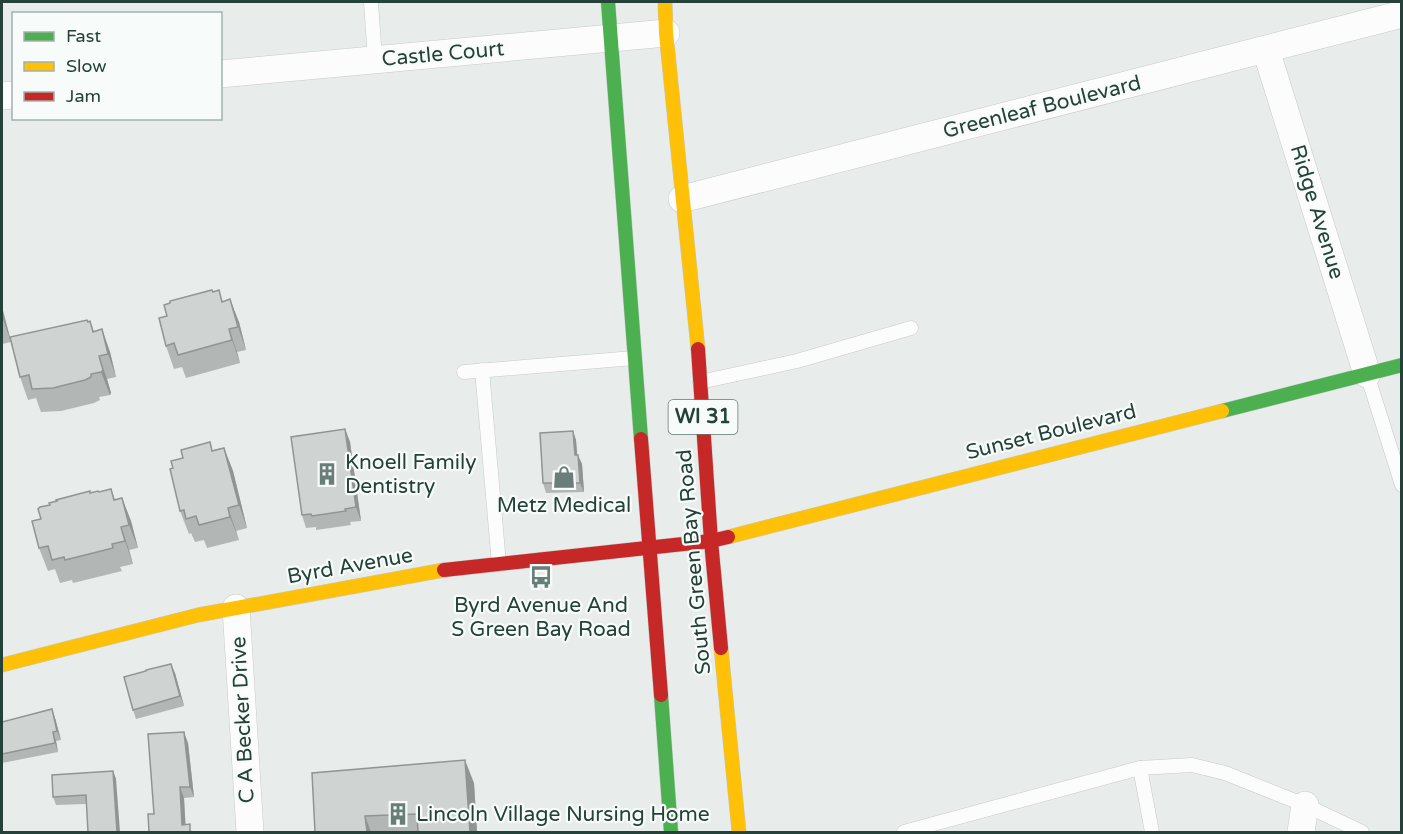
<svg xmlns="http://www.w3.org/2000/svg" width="1403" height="834" font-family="'Varela Round',sans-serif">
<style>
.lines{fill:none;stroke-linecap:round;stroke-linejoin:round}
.lane-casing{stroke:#c5cac8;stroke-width:15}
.street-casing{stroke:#c5cac8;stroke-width:28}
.fast-casing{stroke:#c3cbc8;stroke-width:15}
.slow-casing{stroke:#c3cbc8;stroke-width:15}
.jam-casing{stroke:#c3cbc8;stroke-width:15}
.lane{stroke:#fcfcfc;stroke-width:14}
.street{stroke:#fcfcfc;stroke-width:27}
.fast{stroke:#4caf50;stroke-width:14}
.slow{stroke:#ffc107;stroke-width:14}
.jam{stroke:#c62828;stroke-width:14}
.wall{fill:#b2b6b5}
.shaded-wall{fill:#919493}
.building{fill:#cfd4d2;stroke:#919493;stroke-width:1.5}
.labels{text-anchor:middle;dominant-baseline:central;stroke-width:4.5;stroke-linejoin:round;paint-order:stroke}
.shield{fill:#f7fbf9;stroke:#637a73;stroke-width:1.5}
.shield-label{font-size:20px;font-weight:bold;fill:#24423a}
.street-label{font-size:21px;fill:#24423a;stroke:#f7fbf9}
.poi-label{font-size:21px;fill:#24423a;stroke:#f7fbf9;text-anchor:start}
</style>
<rect width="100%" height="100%" fill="#e8edeb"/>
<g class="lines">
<g class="lane-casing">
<g id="lane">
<polyline points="371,2 375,60"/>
<polyline points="482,370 499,564"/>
<polyline points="464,372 634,358"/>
<polyline points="1367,374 1402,485"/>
<polyline points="700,382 797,361 911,328"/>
<polyline points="1140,768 1192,765 1225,773 1305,805 1362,832"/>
<polyline points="904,832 1140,768 1152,832"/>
</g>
</g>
<g class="street-casing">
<g id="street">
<polyline points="1266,50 1367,374"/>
<polyline points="220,74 666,33"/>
<polyline points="2,96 14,95"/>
<polyline points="682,199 1402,14"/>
<polyline points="236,608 250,832"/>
<polyline points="1301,832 1305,805"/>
</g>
</g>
<g class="fast-casing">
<g id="fast">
<polyline points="608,2 641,439"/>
<polyline points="1222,411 1402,365"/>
<polyline points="661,695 671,832"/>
</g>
</g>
<g class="slow-casing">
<g id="slow">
<polyline points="665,2 666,33 698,349"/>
<polyline points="728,537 1222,411"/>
<polyline points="721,648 739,832"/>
<polyline points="2,665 198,615 444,570"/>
</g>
</g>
<g class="jam-casing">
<g id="jam">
<polyline points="698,349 711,541 721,648"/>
<polyline points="641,439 661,695"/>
<polyline points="444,570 711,541 728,537"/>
</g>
</g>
<use href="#lane" class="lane"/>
<use href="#street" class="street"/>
<use href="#fast" class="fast"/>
<use href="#slow" class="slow"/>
<use href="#jam" class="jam"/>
</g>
<g class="wall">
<polygon points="213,292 223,301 239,322 246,350 237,352 240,363 186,378 182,367 174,369 166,346 167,316"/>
<polygon points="2,307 10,337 90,321 94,331 102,329 110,352 116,377 107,379 111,393 110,395 99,397 100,400 94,403 61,411 41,412 36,398 28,400 20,377 11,342 2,344"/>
<polygon points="345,429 350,442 361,521 350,522 351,525 316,530 316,527 306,528 302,515"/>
<polygon points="573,431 576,440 577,455 582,464 584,492 546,493 543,483"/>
<polygon points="224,448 233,471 247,528 236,531 239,540 207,548 204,540 195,542 191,533 189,534 180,511 213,450"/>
<polygon points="111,489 115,500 122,498 131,521 138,548 129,550 133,564 120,567 122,571 73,583 72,580 60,583 55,569 48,571 39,548 41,519 50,505 90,493 99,492"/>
<polygon points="175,673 184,706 136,719 133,710"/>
<polygon points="55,718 61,740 56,741 58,752 2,763 2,722"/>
<polygon points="188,743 194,797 184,798 185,825 193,832 154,814"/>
<polygon points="113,771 116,779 86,804 56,805 53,797"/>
<polygon points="312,773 474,783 477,832 315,832"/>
</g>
<g class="shaded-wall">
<polygon points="230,299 239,322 246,350 238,327"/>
<polygon points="2,307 11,342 3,319"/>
<polygon points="102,329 110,352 116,377 108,354"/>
<polygon points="229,329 237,352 240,363 232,340"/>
<polygon points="99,356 107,379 111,393 110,395 101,372"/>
<polygon points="345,429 350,442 361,521 356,507"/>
<polygon points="573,431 576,440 578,464 575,455"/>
<polygon points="224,448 233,471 247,528 239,505"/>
<polygon points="578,455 582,464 584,492 580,483"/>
<polygon points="122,498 131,521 138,548 129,525"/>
<polygon points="228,508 236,531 239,540 230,517"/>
<polygon points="121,527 129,550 133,564 125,541"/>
<polygon points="171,664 175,673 184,706 180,696"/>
<polygon points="52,709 55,718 61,740 57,731"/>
<polygon points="53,732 56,741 58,752 55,743"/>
<polygon points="184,732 188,743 194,797 190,787"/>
<polygon points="465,760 474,783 477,832 470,832"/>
<polygon points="113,771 116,779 120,832 117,832"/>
<polygon points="180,787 184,798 186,832 182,825"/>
<polygon points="365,816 371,832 367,832"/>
</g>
<g class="building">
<polygon points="212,290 213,292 219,290 222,302 230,299 238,327 229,329 232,340 178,355 174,343 166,346 159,318 167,316 164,305 170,303 170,301"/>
<polygon points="87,320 88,322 90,321 93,332 102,329 108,354 99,356 103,370 101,372 91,374 91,377 85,380 53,388 32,389 29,375 20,377 10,337"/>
<polygon points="345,429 356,507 345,509 346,511 312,516 311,514 302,515 291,437"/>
<polygon points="573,431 575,455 578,455 580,483 543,483 540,433"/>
<polygon points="210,442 212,451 224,448 239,505 228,508 230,517 199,525 196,516 186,519 184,510 180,511 170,469 173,468 171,461 183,458 181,450"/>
<polygon points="111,489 114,500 122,498 129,525 121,527 125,541 112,544 113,548 65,560 64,557 52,560 48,546 39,548 32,521 41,519 38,509 40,507 50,505 49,503 57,501 56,500 90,491 90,493 98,491 99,492"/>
<polygon points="171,664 180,696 133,710 124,677 146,671 146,670"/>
<polygon points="52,709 57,731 53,732 55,743 2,754 2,722"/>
<polygon points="184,732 190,787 180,787 182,825 190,824 190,832 149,832 148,814 154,814 148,734"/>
<polygon points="465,760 470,832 418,832 417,814 365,816 367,832 315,832 312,773"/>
<polygon points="113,771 117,832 88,832 86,795 53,797 52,775"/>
</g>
<defs>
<g id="building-bare" transform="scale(1.8)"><path d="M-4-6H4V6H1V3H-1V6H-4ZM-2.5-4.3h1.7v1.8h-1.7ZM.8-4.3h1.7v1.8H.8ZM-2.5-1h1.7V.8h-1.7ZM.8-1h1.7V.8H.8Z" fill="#697e78" stroke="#f7fbf9" stroke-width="2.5" paint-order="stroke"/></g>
<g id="shop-bare" transform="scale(1.8)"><path d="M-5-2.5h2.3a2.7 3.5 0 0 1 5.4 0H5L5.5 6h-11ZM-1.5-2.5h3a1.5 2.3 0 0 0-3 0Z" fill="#697e78" stroke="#f7fbf9" stroke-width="2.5" paint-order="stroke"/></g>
<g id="bus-bare" transform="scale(1.8)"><path d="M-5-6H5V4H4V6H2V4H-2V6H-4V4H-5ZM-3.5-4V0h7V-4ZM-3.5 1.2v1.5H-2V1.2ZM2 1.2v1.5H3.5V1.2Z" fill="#697e78" stroke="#f7fbf9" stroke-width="2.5" paint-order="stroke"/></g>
</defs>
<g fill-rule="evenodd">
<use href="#building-bare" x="327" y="474"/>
<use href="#shop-bare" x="564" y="477"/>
<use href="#bus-bare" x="541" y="577"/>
<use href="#building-bare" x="398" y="814"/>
</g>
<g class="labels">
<rect class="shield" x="668.5" y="400" width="69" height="34" rx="4.5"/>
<g class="shield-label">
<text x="703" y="417">WI 31</text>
</g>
<g class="street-label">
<text transform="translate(443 54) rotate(-5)">Castle Court</text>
<text transform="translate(1042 107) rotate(-14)">Greenleaf Boulevard</text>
<text transform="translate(1317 212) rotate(73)">Ridge Avenue</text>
<text transform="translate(1051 432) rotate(-14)">Sunset Boulevard</text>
<text transform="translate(694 562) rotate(-95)">South Green Bay Road</text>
<text transform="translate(350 566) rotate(-10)">Byrd Avenue</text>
<text transform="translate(243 720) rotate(-93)">C A Becker Drive</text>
</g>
<g class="poi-label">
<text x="345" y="462">Knoell Family<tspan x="345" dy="24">Dentistry</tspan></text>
<text x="564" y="505" text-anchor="middle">Metz Medical</text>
<text x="541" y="605" text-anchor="middle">Byrd Avenue And<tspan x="541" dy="24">S Green Bay Road</tspan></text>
<text x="416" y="814">Lincoln Village Nursing Home</text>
</g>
</g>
<rect width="1403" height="834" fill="none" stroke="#24423a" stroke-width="6"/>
<rect x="12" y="12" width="210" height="108" fill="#f7fbf9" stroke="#a3b1ad" stroke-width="1.5"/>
<rect x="24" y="32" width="30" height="9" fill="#4caf50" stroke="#a3b1ad" stroke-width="1.5"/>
<text x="66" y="42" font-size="18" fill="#24423a">Fast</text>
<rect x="24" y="62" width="30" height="9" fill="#ffc107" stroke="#a3b1ad" stroke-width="1.5"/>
<text x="66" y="72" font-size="18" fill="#24423a">Slow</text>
<rect x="24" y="92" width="30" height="9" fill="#c62828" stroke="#a3b1ad" stroke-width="1.5"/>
<text x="66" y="102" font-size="18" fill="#24423a">Jam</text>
</svg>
